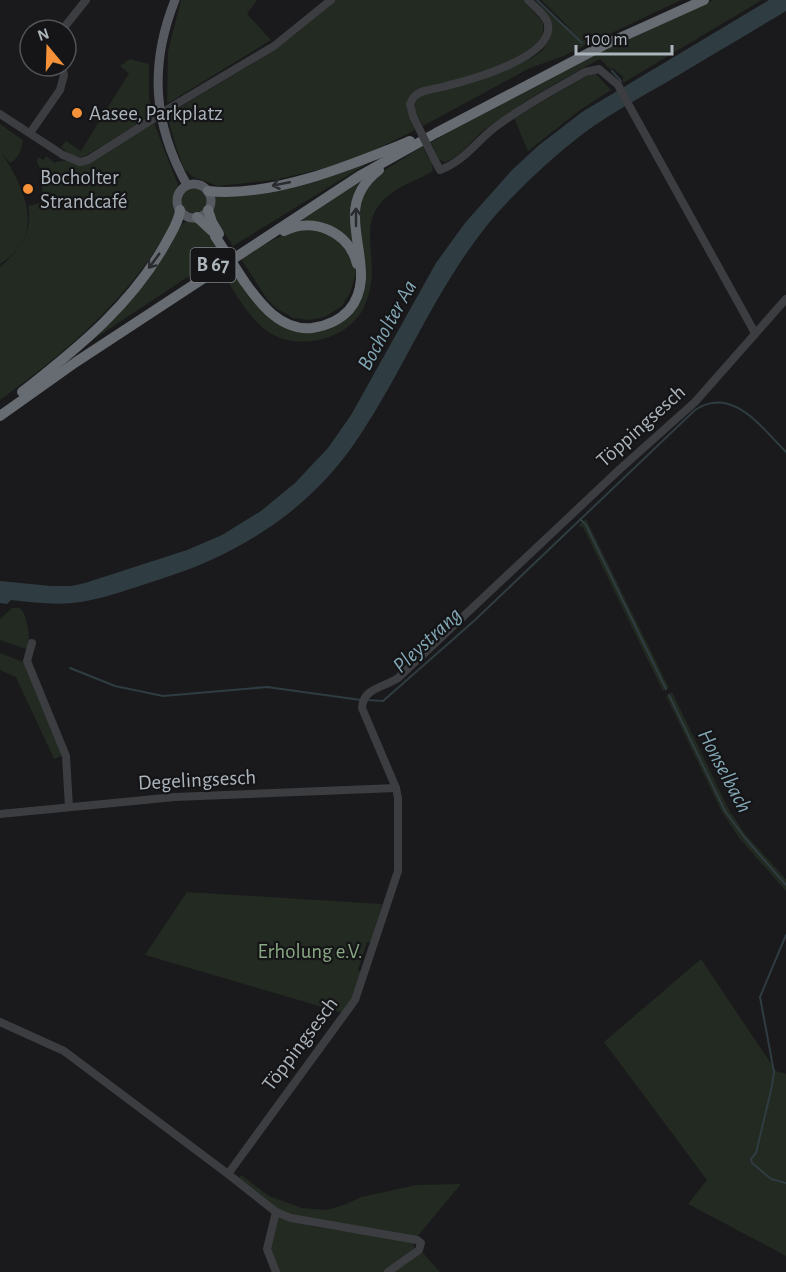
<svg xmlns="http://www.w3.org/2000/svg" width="786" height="1272" font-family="'Alegreya Sans',sans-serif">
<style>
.green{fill:#222a21}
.water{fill:#2f3c41}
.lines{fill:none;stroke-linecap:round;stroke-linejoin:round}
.stream{stroke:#2f3c41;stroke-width:2}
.minor{stroke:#3b3d41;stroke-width:8}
.major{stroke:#565a60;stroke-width:9}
.highway{stroke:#666c72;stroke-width:10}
.minor-bridge{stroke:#3b3d41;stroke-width:8}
.highway-bridge{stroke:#666c72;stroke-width:10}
.oneway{stroke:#292b2e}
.poi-dot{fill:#f49139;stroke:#151517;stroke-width:2}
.labels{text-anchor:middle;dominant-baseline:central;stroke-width:4.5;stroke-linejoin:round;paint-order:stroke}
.shield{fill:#151517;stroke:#7f848a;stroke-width:1.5}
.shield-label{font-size:20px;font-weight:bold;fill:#acb4bc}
.poi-label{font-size:21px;fill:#acb4bc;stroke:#151517;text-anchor:start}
.street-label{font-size:21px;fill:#acb4bc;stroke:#151517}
.park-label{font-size:21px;fill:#88a783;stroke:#151517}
.water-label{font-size:22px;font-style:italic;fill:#83a8b6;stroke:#151517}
</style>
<rect width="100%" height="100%" fill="#1a1a1c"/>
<g class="green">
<polygon points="181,0 257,0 247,14 271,40 170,102 167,102 168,51"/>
<path d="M335,0H523L543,22C543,30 544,38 538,45C517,66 448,83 419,89C401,100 409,114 415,130L361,157L322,169L274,180L218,186L193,177L184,169L176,147L167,115L260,59L298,32Z"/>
<polygon points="533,0 573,31 541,0 681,0 561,57 530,68 423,126 414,109 414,101 420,95 495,73 532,58 542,51 549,40 551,26 549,17"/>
<path d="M713,0H762L623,83V77L613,68L611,70L600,59C561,80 523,101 488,127C472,138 464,155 445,162L438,159L431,142L595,53Z"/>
<path d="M130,59L149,64V97L153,115L85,156C75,159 68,153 61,147L66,141L81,151L129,73L120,66Z"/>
<polygon points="590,74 596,74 611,90 580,110 528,151 514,118"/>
<path d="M154,123L178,185C171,200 179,204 176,215C172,229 160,244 152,255C111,314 58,358 0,400V267C20,250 33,233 28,206L40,203L43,197L42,186L45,180L49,179L44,168L41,170L37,162V157L44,160L46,156L55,163C63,158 77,163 87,164Z"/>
<path d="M0,124L23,140C21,149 20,158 10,163L1,152C19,179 43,223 15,252C11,257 5,260 0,264Z"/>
<path d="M423,146L429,160H431L433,170L430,173C409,184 383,191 373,216C367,232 372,253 372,271C372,281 370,292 366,302C353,341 292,355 262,327C245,312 233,290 222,271L228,267L254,300L305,332L357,303V225L359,200L375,176Z"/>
<polygon points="363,163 365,165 233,246 213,217 214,195"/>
<polygon points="355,181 363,181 356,251 332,228 287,227"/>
<circle cx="194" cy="200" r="13"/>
<polygon points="187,221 194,221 207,230 221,255 88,343 160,260 182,224"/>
<path d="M309,227L336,237L355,263V276L351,291L342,306L325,317L309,320L293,318L277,309L267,299L241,259C263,245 283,232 309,227Z"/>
<polygon points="586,519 669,688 663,691 583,527 578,526"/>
<path d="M12,608H20C28,616 30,638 29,650L0,640V619Z"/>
<polygon points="0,653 26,663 63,756 54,759 16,677 0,670"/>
<polygon points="672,692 728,808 745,834 786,879 786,891 740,839 722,812 666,696"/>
<polygon points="187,892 382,904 371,942 367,942 358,970 361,972 351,1000 343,1013 145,955"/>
<polygon points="701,959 776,1071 786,1074 786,1256 688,1204 707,1180 604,1042"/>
<polygon points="241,1175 269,1196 302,1208 327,1210 344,1205 361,1197 416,1185 461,1184 416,1238 316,1220 310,1226 413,1241 414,1248 411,1252 384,1272 279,1272 270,1250 277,1214 238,1180"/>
<polygon points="422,1252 440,1272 395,1272"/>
</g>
<path class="water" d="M769,0H786V11C746,35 707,58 667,82C639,98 610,114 584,133C554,156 527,181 501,209C437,280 406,370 352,447C306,512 236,556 161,579C136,587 98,601 72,603C52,605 31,602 11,600L7,604L0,603V581L51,586H71L85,583L187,550L222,535L261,511L295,483L328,448L351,415L436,263L465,223L512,170L538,146L582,112Z"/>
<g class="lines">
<g class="stream">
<polyline points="537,0 582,43"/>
<polyline points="612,71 621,81"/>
<polyline points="580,519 586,525 666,689"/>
<polyline points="70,668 115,686 163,696 267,687 361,700"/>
<polyline points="669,695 725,811 745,838 786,885"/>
<path d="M367,700L383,701L475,620L695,410C732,385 761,427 786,452"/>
<polyline points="786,935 760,997 774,1072 772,1086 756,1153 751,1159 752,1163 771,1179 786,1183"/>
</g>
<g class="minor">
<polyline points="62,30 86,0"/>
<polyline points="168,109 274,46 331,0"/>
<polyline points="0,114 63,155 80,162 88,160 153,119"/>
<path d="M413,116L410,104C412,101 412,98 415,96C422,89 437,89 446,86C470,80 560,56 547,21C543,13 534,6 528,0"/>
<polyline points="30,133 60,90 64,75 62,66"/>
<path d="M433,157L440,170C465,161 478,139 498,125C525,105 556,89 585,72L599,69L618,85L631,109L755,333"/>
<polyline points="32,643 27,661 66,756 69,807"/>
<polyline points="0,814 175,797 396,788"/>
<polyline points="0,1022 64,1051 228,1174 276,1212 291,1218 417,1240 421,1243 419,1250 388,1272"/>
<path d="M228,1174L355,1000L398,871V798L396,788L362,708C363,688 383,688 398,678L620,469L695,402L786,299"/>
<polyline points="276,1212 267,1249 276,1272"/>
</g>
<g class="major">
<path d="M175,0C149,65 153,124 187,185"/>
<circle cx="194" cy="201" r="17"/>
</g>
<g class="highway">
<path d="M208,191C272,198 351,165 410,141"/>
<polyline points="208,210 212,222 219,234"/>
<polyline points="197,217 212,231"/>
<path d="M284,231C313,217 349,231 357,264"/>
<path d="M244,281C260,304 281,331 312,328C326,326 339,321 349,310C372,283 355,249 355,217C354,198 364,181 379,170"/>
<path d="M22,392C78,348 134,303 168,239C173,230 179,221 180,210"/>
<polyline points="0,416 76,362 361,175 436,133 604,45 704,0"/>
</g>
<polyline class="minor-bridge" points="413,116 433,157"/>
<polyline class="highway-bridge" points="215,236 244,281"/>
</g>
<defs><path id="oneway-shaft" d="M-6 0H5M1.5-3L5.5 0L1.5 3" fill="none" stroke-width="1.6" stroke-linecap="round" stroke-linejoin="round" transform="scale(1.5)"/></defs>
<g class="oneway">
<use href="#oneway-shaft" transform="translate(281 184) rotate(169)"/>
<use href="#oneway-shaft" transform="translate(356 217) rotate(-90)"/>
<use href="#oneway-shaft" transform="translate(154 261) rotate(126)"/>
</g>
<g class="poi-dot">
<circle cx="77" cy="113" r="6"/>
<circle cx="28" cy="189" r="6"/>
</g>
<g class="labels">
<rect class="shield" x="190.5" y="248" width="45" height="34" rx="4.5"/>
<g class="shield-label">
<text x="213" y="265">B 67</text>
</g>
<g class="poi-label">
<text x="89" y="113">Aasee, Parkplatz</text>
<text x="40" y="177">Bocholter<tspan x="40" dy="24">Strandcafé</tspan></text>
</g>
<g class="street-label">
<text transform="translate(641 426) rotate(-42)">Töppingsesch</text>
<text transform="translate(197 780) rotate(-3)">Degelingsesch</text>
<text transform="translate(300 1044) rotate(-53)">Töppingsesch</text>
</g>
<g class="park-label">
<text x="310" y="951">Erholung e.V.</text>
</g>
<g class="water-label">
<text transform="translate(387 325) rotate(-61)">Bocholter Aa</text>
<text transform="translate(427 640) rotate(-43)">Pleystrang</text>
<text transform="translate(725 771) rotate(62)">Honselbach</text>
</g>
</g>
<g transform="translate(48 48) rotate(341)"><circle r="28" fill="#151517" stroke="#515559" stroke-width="1.5"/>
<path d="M0-4.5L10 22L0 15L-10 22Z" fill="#f49139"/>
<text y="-9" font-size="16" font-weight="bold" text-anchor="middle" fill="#acb4bc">N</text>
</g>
<path d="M576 45v9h96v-9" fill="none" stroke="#acb4bc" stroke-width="3"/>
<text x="585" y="45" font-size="18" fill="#acb4bc" stroke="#151517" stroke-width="4.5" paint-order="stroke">100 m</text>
</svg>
